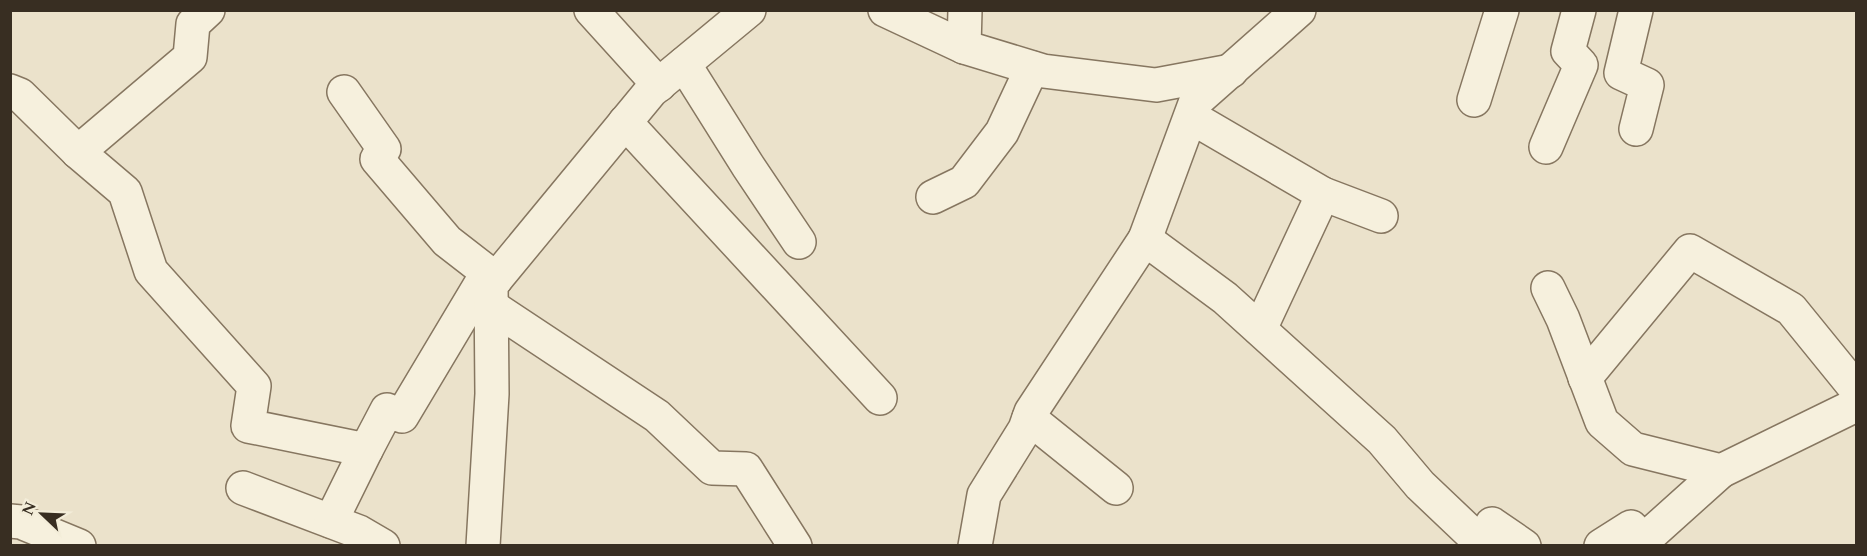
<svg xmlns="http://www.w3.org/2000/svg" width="1867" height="556" font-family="Spectral,serif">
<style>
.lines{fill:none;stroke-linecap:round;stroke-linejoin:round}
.minor-casing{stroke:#867660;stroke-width:36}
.minor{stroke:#f6f0dd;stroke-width:33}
</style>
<rect width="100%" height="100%" fill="#ebe2cb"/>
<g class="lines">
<g class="minor-casing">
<g id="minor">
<polyline points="208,10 193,24 190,57 78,152 125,192 151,271 254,386 248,426 366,450 387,410 402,416 488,272"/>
<polyline points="591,10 659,85"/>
<polyline points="885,10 964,47"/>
<polyline points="965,10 964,47 1043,71 1156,85 1231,71"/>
<polyline points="684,64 748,166 799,242"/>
<polyline points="10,91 20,95 78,152"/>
<polyline points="344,92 384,149 377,159 447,241 496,279"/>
<polyline points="1474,100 1502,10"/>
<polyline points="1191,117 1323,194 1381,216"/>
<polyline points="625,122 880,398"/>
<polyline points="1636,129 1647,85 1621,73 1636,10"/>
<polyline points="1546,147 1581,65 1568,51 1579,10"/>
<polyline points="933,197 964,182 1002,132 1032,68"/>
<polyline points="1145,239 1196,101 1299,10"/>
<polyline points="1548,288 1563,319 1602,422 1633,449 1721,471 1856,405"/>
<polyline points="491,306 657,416 712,468 746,469 795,546"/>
<polyline points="1260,329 1323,194"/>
<polyline points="1585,378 1690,251 1791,309 1856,389"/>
<polyline points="1029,418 1116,488"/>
<polyline points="243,488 359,532 383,546"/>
<polyline points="10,521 21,522 79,546"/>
<polyline points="331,521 366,450"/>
<polyline points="483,546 492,394 491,285 651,91 749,10"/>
<polyline points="975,546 984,495 1025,429 1031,412 1145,239 1225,298 1382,440 1420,485 1480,542"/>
<polyline points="1478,546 1492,524 1524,546"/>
<polyline points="1601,546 1631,527 1643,541 1721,471"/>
</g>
</g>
<use href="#minor" class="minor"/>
</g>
<rect width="1867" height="556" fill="none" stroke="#382e22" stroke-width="24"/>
<g transform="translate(42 514) rotate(293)" stroke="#f3edd9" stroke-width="4.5" paint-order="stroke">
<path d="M0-4.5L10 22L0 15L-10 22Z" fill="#382e22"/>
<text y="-9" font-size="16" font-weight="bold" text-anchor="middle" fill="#382e22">N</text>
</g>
</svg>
